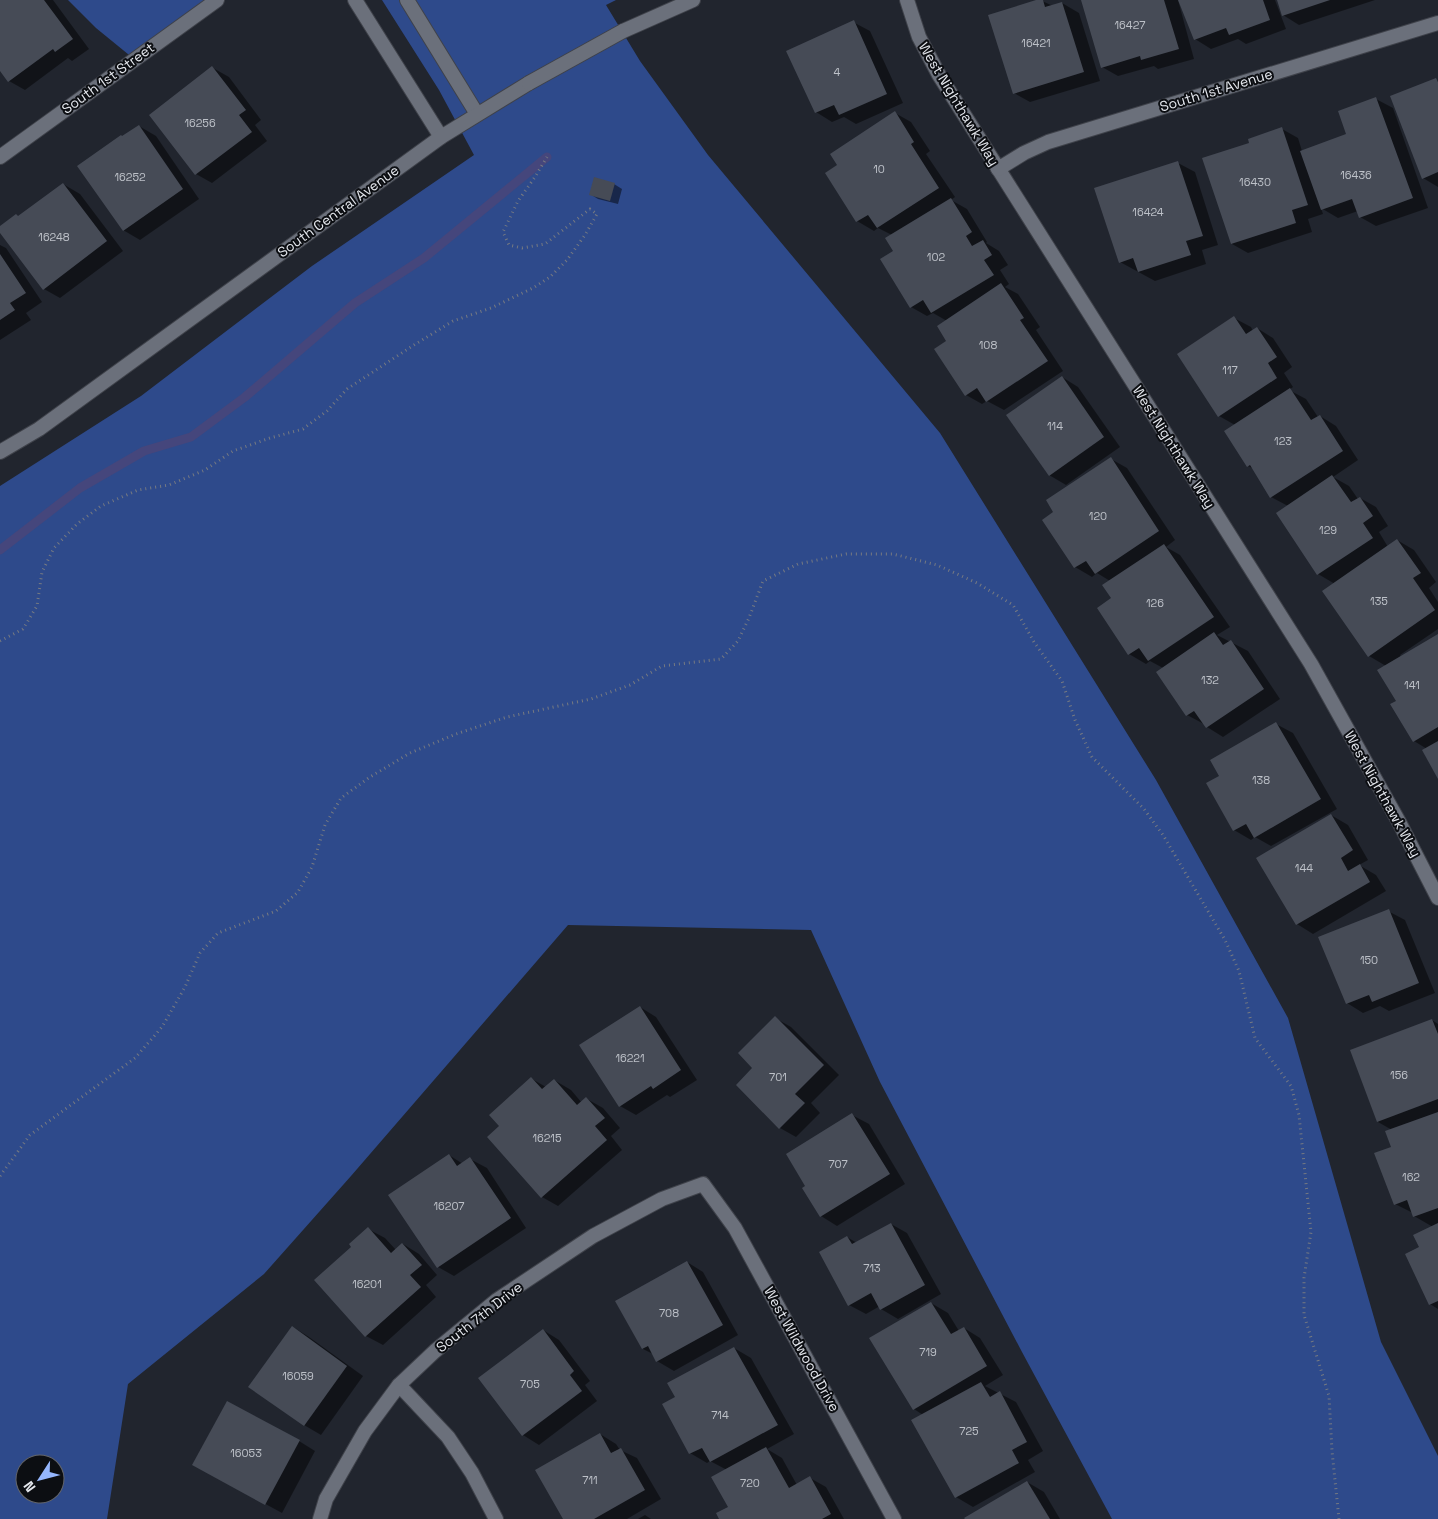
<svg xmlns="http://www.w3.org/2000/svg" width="1438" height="1519" font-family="'Space Grotesk',sans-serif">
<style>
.green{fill:#2e4a8b;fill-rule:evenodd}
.shadow{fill:#0007}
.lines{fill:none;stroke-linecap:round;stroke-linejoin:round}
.stream{stroke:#45467c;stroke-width:9}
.building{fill:#464b56}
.minor-casing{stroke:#3f424a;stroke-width:16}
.tertiary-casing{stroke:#3f424a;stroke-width:16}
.path{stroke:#767a82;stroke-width:3;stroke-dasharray:1 4;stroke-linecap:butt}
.minor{stroke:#6b707b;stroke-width:14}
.tertiary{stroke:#6b707b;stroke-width:14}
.tertiary-bridge-casing{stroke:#3f424a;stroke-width:16;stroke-linecap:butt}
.tertiary-bridge{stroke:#6b707b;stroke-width:14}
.labels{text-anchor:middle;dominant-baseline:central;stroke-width:4;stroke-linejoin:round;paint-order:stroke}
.number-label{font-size:11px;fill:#bdc1c8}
.street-label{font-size:14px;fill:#e5e8ee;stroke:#0c0e12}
</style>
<rect width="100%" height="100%" fill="#21252e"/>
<g class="green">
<polygon points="68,0 217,0 134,59 96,28"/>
<path d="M382,0H616L606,5L640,61L708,155L940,433L1156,780L1288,1018L1381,1342L1438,1456V1519H1112L1022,1352L880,1082L811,930L568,925L351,1176L264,1274L128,1384L107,1519H0V486L141,396L312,266L474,155L439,90ZM25,1464H55V1494H25Z"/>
</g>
<g class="shadow">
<polygon points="0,0 53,0 89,49 72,61 68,58 25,90 9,81 0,69"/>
<polygon points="1040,0 1053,6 1062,3 1079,13 1100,81 1030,102 1014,93"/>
<polygon points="1082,0 1178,0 1194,59 1158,69 1154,66 1118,76 1102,67"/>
<polygon points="1180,0 1275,0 1286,29 1246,44 1238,39 1211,49 1195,39"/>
<polygon points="1278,0 1375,0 1299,25 1283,15"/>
<polygon points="853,22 870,31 903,103 856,124 844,117 832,122 816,112"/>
<polygon points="213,68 229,77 261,120 255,125 267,141 212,183 196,174"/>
<polygon points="1436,80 1438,81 1438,187 1423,178"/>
<polygon points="1376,99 1393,108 1428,208 1376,226 1360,217 1358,211 1338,218 1321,208 1323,214 1308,219 1312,232 1248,253 1232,244 1251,143 1282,129 1298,138 1302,151 1348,135"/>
<polygon points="895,113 911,122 930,151 926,154 955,197 951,200 967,209 987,242 986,243 999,251 1008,265 1000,270 1009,284 1005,287 1018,294 1040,327 1036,330 1063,371 1004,410 987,401 982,404 966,395 948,341 947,321 933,313 927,316 911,307 894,252 892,235 878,228 874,231 857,221 826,174 839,166"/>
<polygon points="139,126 156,136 199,199 140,240 123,230"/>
<polygon points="1178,163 1195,172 1218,245 1202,250 1206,264 1155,281 1120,262"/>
<polygon points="63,184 80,194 123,251 60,298 44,289 0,230 0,228 19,217"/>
<polygon points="614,184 622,189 618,204 598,199 590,194"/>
<polygon points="0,245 6,248 42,302 26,313 31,320 0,340"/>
<polygon points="1234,318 1251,327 1253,331 1257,328 1273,338 1292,367 1284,373 1293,387 1289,390 1306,399 1318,417 1320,416 1336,426 1358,460 1333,477 1349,486 1358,499 1360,498 1376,507 1388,526 1379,532 1388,547 1397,540 1414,550 1436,582 1429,588 1438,602 1438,629 1400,655 1401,657 1438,635 1438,777 1427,749 1414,741 1398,702 1386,666 1369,656 1335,584 1318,574 1288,506 1271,497 1254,469 1248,466 1235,425 1219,416"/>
<polygon points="1062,377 1078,387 1120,447 1066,485 1049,475"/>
<polygon points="1111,459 1127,468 1175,540 1166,547 1180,555 1230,627 1217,635 1248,651 1280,699 1223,737 1207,727 1204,724 1187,715 1163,668 1150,661 1146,664 1129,654 1113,599 1110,581 1097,573 1092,577 1075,567 1044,520 1055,512"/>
<polygon points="1276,724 1293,733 1337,809 1271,846 1255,837 1251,840 1234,830 1221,776"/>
<polygon points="1331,815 1348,825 1368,860 1359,865 1376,875 1386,891 1313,934 1297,924"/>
<polygon points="1388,911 1405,920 1435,993 1389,1011 1380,1006 1363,1013 1347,1003"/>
<polygon points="640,1007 656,1017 697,1080 670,1097 667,1095 636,1115 620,1106"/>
<polygon points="775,1018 791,1027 839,1075 811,1103 820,1113 796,1137 780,1128 754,1068"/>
<polygon points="1432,1020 1438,1024 1438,1309 1430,1304 1421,1247 1433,1227 1414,1216 1413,1213 1395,1204 1392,1130 1378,1122"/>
<polygon points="532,1079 546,1087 554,1080 571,1090 582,1103 587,1099 603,1108 620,1128 611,1136 622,1150 558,1206 542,1197 501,1126"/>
<polygon points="852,1115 869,1124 905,1184 837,1226 821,1216"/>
<polygon points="449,1155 463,1164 470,1159 487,1168 526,1228 454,1276 438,1267"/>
<polygon points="891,1224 907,1233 941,1294 898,1319 881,1309 880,1306 866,1314 849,1305 847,1237 857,1243"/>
<polygon points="368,1229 385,1238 396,1250 403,1244 419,1254 437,1275 426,1285 436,1297 383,1345 366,1336 353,1247"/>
<polygon points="687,1262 703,1272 738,1335 674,1371 657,1361 653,1354 643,1349 617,1301"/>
<polygon points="931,1303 948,1313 959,1331 964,1328 980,1338 1003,1375 985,1386 1016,1402 1043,1451 1028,1460 1035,1472 973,1507 956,1497 923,1415 914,1409"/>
<polygon points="293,1327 309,1337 363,1376 321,1435 304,1425"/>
<polygon points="543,1330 559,1340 590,1381 585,1385 597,1401 539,1445 523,1435"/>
<polygon points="734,1348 751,1358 794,1434 767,1449 782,1458 797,1485 810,1478 826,1487 844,1519 721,1519 729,1507 727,1470 710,1461 707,1463 690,1453 677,1398"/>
<polygon points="600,1434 616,1444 620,1450 637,1458 661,1499 627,1519 564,1519"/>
<polygon points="299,1441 315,1451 282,1513 210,1474"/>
<polygon points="1027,1482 1044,1492 1060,1519 966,1519"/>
<polygon points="645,1515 651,1519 638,1519"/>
</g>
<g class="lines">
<polyline class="stream" points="0,550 80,488 144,451 191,437 245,397 355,303 424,258 547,157"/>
</g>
<g class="building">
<polygon points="0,0 44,0 73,39 55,52 53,49 8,82 0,71"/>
<polygon points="1036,0 1043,0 1045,7 1062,2 1084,72 1013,94 988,15"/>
<polygon points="1081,0 1164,0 1179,49 1141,60 1140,56 1101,68"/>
<polygon points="1178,0 1263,0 1270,20 1229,35 1226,28 1194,40"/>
<polygon points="1277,0 1330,0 1282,16"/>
<polygon points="854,20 887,94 839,115 834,105 815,113 786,51"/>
<polygon points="212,66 246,110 239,115 252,132 195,175 149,115"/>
<polygon points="1436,78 1438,82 1438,172 1422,179 1390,96"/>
<polygon points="1376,97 1413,198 1359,218 1352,199 1321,210 1300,151 1346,134 1338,111"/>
<polygon points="895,111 914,142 911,144 939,188 877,228 868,215 856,222 825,173 837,165 830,154"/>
<polygon points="139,125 183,189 123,231 77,166 121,135 122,136"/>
<polygon points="1282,127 1308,205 1292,210 1296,223 1231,244 1202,158 1249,143 1248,139"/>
<polygon points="1178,161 1203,236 1186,241 1191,255 1138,272 1133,258 1119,263 1094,188"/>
<polygon points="594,177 615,183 610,201 589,195"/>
<polygon points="63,183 107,241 43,290 0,233 0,226 16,214 18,216"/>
<polygon points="951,198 972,232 966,236 972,246 983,240 992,255 984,260 994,275 931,313 923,300 910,308 880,259 893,251 885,238"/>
<polygon points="0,254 26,293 10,303 15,310 0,320"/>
<polygon points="1001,283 1024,318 1020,320 1048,361 986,402 977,388 965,396 934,349 946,341 937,326"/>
<polygon points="1234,316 1246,334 1257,327 1277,357 1268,363 1277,378 1218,417 1177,354"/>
<polygon points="1062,376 1104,437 1049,476 1006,415"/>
<polygon points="1290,388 1311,420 1320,415 1343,451 1270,498 1250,465 1247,467 1224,431"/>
<polygon points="1111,457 1159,531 1095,574 1086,561 1074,568 1042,520 1053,512 1046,500"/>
<polygon points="1332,475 1351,502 1360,497 1373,516 1363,523 1373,538 1317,575 1276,513"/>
<polygon points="1397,539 1421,573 1413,578 1435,610 1368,657 1322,591"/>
<polygon points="1164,544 1214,617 1148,661 1139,648 1128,655 1097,608 1111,598 1102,585"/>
<polygon points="1214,632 1223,645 1231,640 1264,689 1206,728 1194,711 1186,716 1156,672"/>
<polygon points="1438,634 1438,727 1413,742 1390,704 1396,701 1377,670"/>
<polygon points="1276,722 1321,799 1254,838 1246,824 1233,831 1206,783 1219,776 1210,760"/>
<polygon points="1438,741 1438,779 1422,750"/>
<polygon points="1331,814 1353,850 1341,858 1348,871 1360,864 1370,882 1296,925 1256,858"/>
<polygon points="1389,909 1419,983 1372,1002 1369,995 1346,1004 1318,937"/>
<polygon points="640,1006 681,1070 653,1089 651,1086 619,1107 579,1045"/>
<polygon points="775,1016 824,1065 795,1094 805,1103 779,1129 736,1085 752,1068 738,1053"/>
<polygon points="1432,1019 1438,1034 1438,1099 1377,1122 1350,1050"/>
<polygon points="531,1077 542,1089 554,1079 577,1105 586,1097 605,1118 595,1126 607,1140 541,1198 487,1137 499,1126 489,1115"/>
<polygon points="1438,1112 1438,1208 1413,1217 1407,1200 1394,1205 1374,1153 1391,1147 1385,1131"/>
<polygon points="852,1113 890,1174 820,1217 802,1188 805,1186 786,1154"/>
<polygon points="449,1154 457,1166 470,1157 511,1218 437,1268 388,1195"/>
<polygon points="891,1223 925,1285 880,1310 871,1293 848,1306 819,1252 847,1236 852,1244"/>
<polygon points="1438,1223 1438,1301 1429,1305 1405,1254 1419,1247 1413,1235"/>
<polygon points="368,1227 391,1253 402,1243 422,1265 410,1275 421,1287 365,1337 314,1280 351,1247 349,1244"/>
<polygon points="687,1261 723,1325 656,1362 648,1346 642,1349 615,1301"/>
<polygon points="931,1302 951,1334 964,1327 987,1366 913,1410 869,1338"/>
<polygon points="292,1326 347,1366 304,1426 248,1387"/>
<polygon points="543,1329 574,1371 570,1375 582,1391 522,1436 478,1378"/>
<polygon points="734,1347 778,1425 710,1462 702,1448 689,1454 662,1404 675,1397 667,1383"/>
<polygon points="981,1382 990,1397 1000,1391 1027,1442 1012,1450 1019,1463 955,1498 911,1420"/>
<polygon points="227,1401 300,1440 265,1505 192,1465"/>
<polygon points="600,1433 611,1453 621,1448 645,1490 594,1519 563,1519 535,1470"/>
<polygon points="766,1447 789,1488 810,1476 831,1514 822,1519 719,1519 716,1513 728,1507 711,1477"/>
<polygon points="1027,1481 1050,1519 965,1519 964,1518"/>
</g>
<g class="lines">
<g class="minor-casing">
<g id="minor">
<polyline points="355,0 441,137"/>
<polyline points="407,0 477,114"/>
<polyline points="907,0 919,37 939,75 1311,664 1399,822 1438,898"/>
<polyline points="0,157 217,0"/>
<polyline points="998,169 1024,153 1048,142 1438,23"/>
<polyline points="399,1385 448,1437 472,1473 496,1519"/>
<polyline points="320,1519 326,1499 365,1431 399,1385 435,1351 497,1300 593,1236 662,1199 703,1184 735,1228 894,1519"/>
</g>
</g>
<g class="tertiary-casing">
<g id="tertiary">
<polyline points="623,31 693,0"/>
<polyline points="0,452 39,429 441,137 529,83"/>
</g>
</g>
<g class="path">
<polyline points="0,641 23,629 37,606 42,572 54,548 77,524 101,506 138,490 169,485 205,470 233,451 270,438 303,429 327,411 347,389 414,345 453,321 491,308 533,288 550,277 567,260 585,235 597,214 590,209 545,244 522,248 509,245 503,232 518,201 535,177 547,157"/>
<polyline points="0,1176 30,1135 135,1058 162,1027 185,987 200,953 218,933 276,911 298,892 312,867 325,825 341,798 370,777 410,753 456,734 507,717 591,699 630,685 662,666 721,659 738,641 749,618 763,581 798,564 846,554 893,554 937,565 977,583 1013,605 1034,642 1062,681 1075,720 1092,757 1144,809 1163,835 1225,940 1239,971 1255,1038 1291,1086 1299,1115 1311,1232 1304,1278 1304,1315 1329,1396 1332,1451 1339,1519"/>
</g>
<use href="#minor" class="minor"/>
<use href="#tertiary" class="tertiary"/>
<g class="tertiary-bridge-casing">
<polyline id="tertiary-bridge" points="529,83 623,31"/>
</g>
<use href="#tertiary-bridge" class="tertiary-bridge"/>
</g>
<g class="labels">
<g class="number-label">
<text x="1130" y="25">16427</text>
<text x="1036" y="43">16421</text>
<text x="837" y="72">4</text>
<text x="200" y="123">16256</text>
<text x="879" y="169">10</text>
<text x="1356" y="175">16436</text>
<text x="130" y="177">16252</text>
<text x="1255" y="182">16430</text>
<text x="1148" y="212">16424</text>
<text x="54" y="237">16248</text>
<text x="936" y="257">102</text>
<text x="988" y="345">108</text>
<text x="1230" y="370">117</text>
<text x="1055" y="426">114</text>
<text x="1283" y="441">123</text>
<text x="1098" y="516">120</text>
<text x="1328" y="530">129</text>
<text x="1379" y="601">135</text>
<text x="1155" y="603">126</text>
<text x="1210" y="680">132</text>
<text x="1412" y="685">141</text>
<text x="1261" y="780">138</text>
<text x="1304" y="868">144</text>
<text x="1369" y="960">150</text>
<text x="630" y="1058">16221</text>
<text x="1399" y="1075">156</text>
<text x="778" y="1077">701</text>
<text x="547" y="1138">16215</text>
<text x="838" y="1164">707</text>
<text x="1411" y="1177">162</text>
<text x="449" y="1206">16207</text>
<text x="872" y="1268">713</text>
<text x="367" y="1284">16201</text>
<text x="669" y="1313">708</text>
<text x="928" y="1352">719</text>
<text x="298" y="1376">16059</text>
<text x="530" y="1384">705</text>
<text x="720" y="1415">714</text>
<text x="969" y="1431">725</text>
<text x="246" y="1453">16053</text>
<text x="590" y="1480">711</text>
<text x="750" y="1483">720</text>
</g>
<g class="street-label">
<text transform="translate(108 78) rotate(-36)">South 1st Street</text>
<text transform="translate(1216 90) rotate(-17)">South 1st Avenue</text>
<text transform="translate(959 104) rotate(59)">West Nighthawk Way</text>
<text transform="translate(338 211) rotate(-36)">South Central Avenue</text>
<text transform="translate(1174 447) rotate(58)">West Nighthawk Way</text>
<text transform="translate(1383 794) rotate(61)">West Nighthawk Way</text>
<text transform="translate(479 1317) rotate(-38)">South 7th Drive</text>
<text transform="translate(802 1349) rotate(61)">West Wildwood Drive</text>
</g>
</g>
<g transform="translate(40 1479) rotate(234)"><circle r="24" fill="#0c0e12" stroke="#63656a"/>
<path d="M0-4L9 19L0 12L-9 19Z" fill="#95b6fd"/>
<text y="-8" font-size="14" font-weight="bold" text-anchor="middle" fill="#e5e8ee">N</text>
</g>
</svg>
